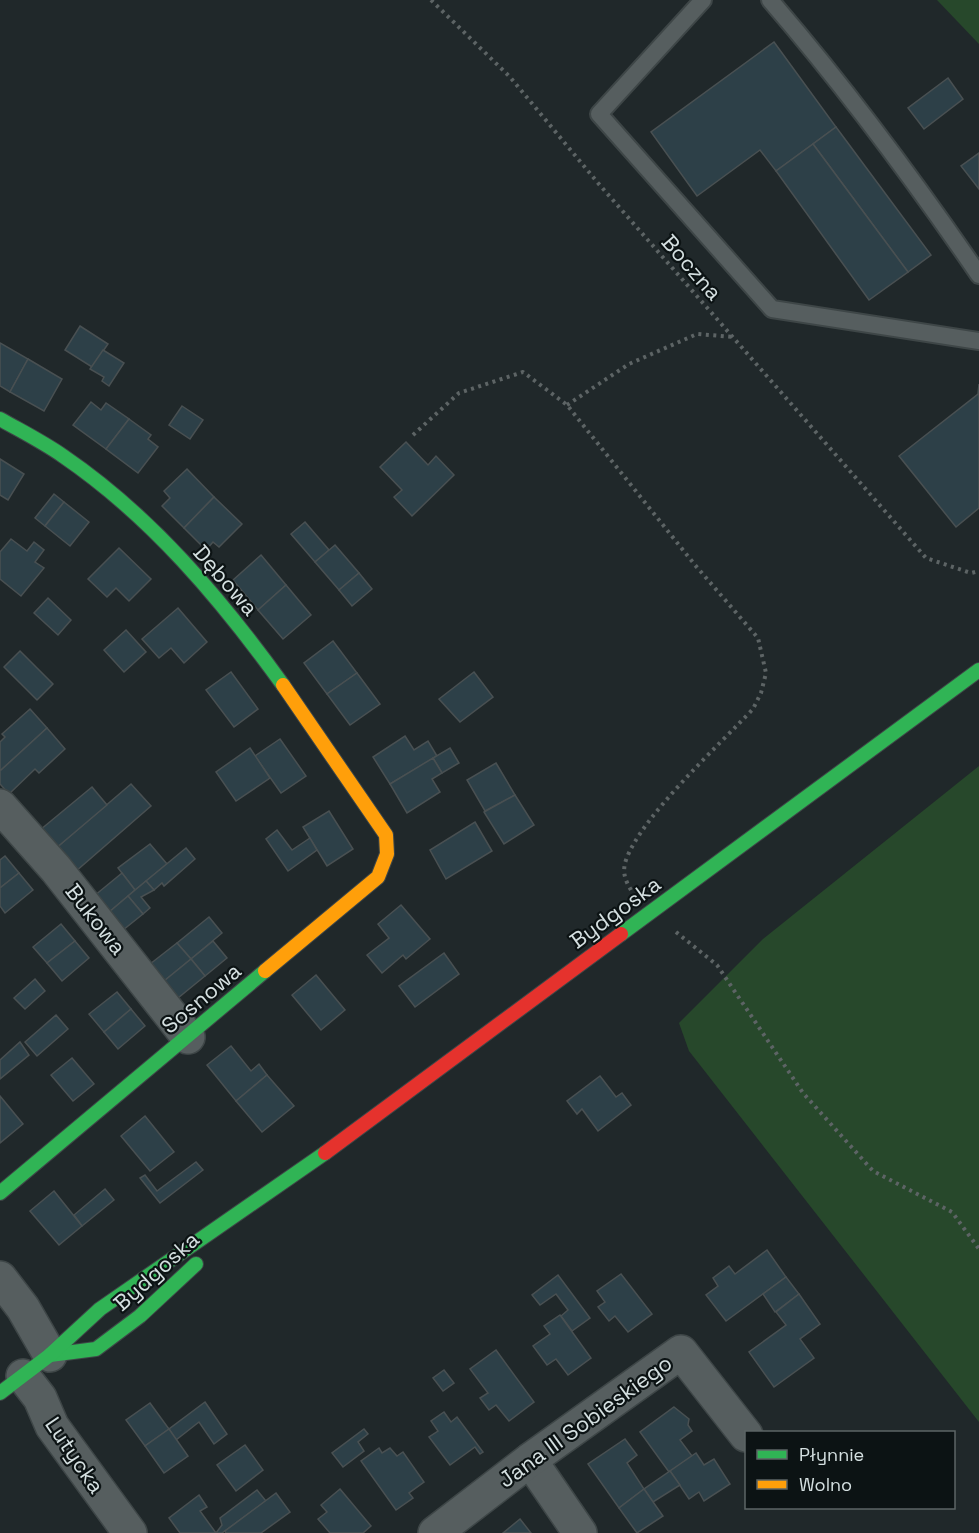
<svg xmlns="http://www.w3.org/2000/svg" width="979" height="1533" font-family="'Space Grotesk',sans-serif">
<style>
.green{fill:#27482b}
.building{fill:#2d4048;stroke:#495052;stroke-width:1.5}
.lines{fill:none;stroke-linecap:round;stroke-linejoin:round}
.lane-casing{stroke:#3e4647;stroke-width:20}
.street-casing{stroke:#3e4647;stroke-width:36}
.fast-casing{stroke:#3e4647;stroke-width:16}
.slow-casing{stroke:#3e4647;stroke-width:16}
.jam-casing{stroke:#3e4647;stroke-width:16}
.path{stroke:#5d6465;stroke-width:4;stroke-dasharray:3 4.5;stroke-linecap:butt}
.lane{stroke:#565e5f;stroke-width:16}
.street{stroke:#565e5f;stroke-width:33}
.fast{stroke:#30b455;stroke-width:14}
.slow{stroke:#ff9f0a;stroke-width:14}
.jam{stroke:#e5322d;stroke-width:14}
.labels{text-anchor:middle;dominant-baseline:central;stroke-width:4.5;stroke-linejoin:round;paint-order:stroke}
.street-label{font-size:22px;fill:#d5e0e1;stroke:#0c1314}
</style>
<rect width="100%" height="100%" fill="#20282a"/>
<g class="green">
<polygon points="937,0 979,0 979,44"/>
<polygon points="979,766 979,1422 689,1051 679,1023 763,939"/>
</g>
<g class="building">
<polygon points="774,42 836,127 776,171 760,150 697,196 651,132"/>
<polygon points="948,78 963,99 924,129 908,108"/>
<polygon points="836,127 931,255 908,272 813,144"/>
<polygon points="813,144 908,272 869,300 776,171"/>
<polygon points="979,153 979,189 961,166"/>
<polygon points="80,326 108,344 92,367 65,350"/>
<polygon points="0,343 28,359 10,392 0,386"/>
<polygon points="103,350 124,363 109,386 102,381 104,377 90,369"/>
<polygon points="28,359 62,379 44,411 10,392"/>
<polygon points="979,384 979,508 956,527 899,456 978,394"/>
<polygon points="91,402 101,410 106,403 129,419 106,449 73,425"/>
<polygon points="182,406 203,420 190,439 169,425"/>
<polygon points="129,419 151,435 148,439 158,447 138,473 106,449"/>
<polygon points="406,442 428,465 436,456 454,475 412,516 394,497 402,490 380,467"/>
<polygon points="0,459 24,474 8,500 0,495"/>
<polygon points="187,469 214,497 184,528 162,506 170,498 164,491"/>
<polygon points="54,494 64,502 45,526 35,518"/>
<polygon points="214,497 242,524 219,547 213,542 206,550 184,528"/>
<polygon points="64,502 89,522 70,546 45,526"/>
<polygon points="305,522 329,550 315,562 291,534"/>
<polygon points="11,539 27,551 34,542 44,550 35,562 44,568 21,596 0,579 0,552"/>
<polygon points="335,545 359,573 339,590 315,562"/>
<polygon points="119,548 151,579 129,601 116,588 107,597 88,579"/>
<polygon points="261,555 286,585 258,610 233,580"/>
<polygon points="359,573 372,589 352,606 339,590"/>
<polygon points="286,585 311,615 283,639 258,610"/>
<polygon points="48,598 71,620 58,635 34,613"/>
<polygon points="178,608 207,642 184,663 171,648 159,658 142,639"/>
<polygon points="126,630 146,652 124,672 104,650"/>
<polygon points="333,641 357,673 327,694 304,663"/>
<polygon points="20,651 53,684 37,700 4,667"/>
<polygon points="231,672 258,709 234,727 206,690"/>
<polygon points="474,672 493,697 460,722 439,699"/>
<polygon points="357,673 380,704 350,725 327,694"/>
<polygon points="30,709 47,728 0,771 0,742 5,737 2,734"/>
<polygon points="47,728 65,749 39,773 35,769 9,794 0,784 0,771"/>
<polygon points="405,736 414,750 428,741 437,756 390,784 373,757"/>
<polygon points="280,739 306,776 281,793 255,756"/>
<polygon points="250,748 270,778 236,801 216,772"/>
<polygon points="450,748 459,763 442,773 433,758"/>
<polygon points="433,758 442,773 432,779 440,792 407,813 390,784"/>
<polygon points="496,763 515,795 485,811 467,780"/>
<polygon points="131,784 151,806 75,872 55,849"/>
<polygon points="92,787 107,805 55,849 40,830"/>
<polygon points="515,795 534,825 504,844 484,812"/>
<polygon points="329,811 353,849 327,866 303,827"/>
<polygon points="475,822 492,851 446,879 430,850"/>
<polygon points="277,830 292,850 310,838 317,850 288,871 266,839"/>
<polygon points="150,844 167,864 135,890 118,868"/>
<polygon points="186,848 195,859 164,886 162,883 154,890 146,881"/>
<polygon points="5,856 19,873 0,888 0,860"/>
<polygon points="19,873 33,890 5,913 0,906 0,888"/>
<polygon points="122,873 135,890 108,913 94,896"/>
<polygon points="146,881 154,890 141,897 150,908 143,914 128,896"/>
<polygon points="128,896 143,914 123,930 108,913"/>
<polygon points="401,905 430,939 406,959 403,955 382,973 367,955 389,938 378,924"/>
<polygon points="209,917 222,933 191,959 177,943"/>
<polygon points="61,924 75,941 47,963 33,947"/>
<polygon points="75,941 89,958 62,981 47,963"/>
<polygon points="213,941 227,958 205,976 191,959"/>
<polygon points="177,943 191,959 164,981 150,964"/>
<polygon points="444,953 459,974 415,1007 399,986"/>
<polygon points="191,959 205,976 178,998 164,981"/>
<polygon points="316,975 345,1010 321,1030 292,995"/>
<polygon points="35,979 45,991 25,1009 14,998"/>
<polygon points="117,992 131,1009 104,1032 89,1014"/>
<polygon points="131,1009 145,1026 118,1049 104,1032"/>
<polygon points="56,1015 68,1029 37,1056 25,1042"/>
<polygon points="20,1042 29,1055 0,1079 0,1060"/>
<polygon points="231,1046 251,1071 259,1064 267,1075 236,1101 207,1065"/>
<polygon points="72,1058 94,1084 73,1101 51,1075"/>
<polygon points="267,1075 294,1106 262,1132 236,1101"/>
<polygon points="600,1076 616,1097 622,1093 631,1105 598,1131 582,1109 577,1114 567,1101"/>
<polygon points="0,1096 23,1124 0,1143"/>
<polygon points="145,1116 174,1152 150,1171 121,1136"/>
<polygon points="196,1162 203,1170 160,1203 140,1178 145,1175 157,1191"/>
<polygon points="105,1189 114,1200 82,1226 74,1215"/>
<polygon points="54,1191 82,1226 59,1245 30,1211"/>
<polygon points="767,1250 786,1277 726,1321 706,1295 718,1286 713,1278 729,1266 735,1274"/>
<polygon points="621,1274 652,1314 628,1332 615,1316 609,1321 598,1307 605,1302 597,1291"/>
<polygon points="558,1275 590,1318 572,1331 561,1316 568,1310 556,1294 540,1305 532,1295"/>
<polygon points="786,1277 799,1294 775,1312 763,1294"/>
<polygon points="799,1294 820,1324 800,1339 814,1358 774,1387 749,1352 786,1325 776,1312"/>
<polygon points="560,1315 591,1358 568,1375 556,1359 547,1365 533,1346 550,1334 544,1326"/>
<polygon points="496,1350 534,1402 509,1421 496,1405 489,1410 480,1398 488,1393 470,1369"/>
<polygon points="444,1370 454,1383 443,1391 433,1378"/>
<polygon points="205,1402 227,1434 214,1444 199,1422 176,1440 169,1429"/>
<polygon points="150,1403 169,1429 145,1446 126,1420"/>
<polygon points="674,1407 689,1419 688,1425 692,1431 680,1440 692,1456 669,1472 640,1432"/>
<polygon points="444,1412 451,1422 457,1417 483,1452 480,1454 475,1447 450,1465 429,1437 438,1431 431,1421"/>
<polygon points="169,1429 188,1456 164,1473 145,1446"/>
<polygon points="364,1429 368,1434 358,1442 364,1451 343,1467 332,1453"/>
<polygon points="625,1439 637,1455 627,1463 644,1489 619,1508 588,1464"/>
<polygon points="245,1445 263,1470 236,1491 217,1465"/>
<polygon points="379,1448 382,1453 390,1448 397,1456 403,1452 424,1482 409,1493 413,1498 396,1510 361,1461"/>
<polygon points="696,1453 704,1465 714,1459 730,1484 704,1501 699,1492 689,1499 670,1471"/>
<polygon points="670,1471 680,1485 653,1502 644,1489"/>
<polygon points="340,1489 371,1526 363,1533 330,1533 318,1519 327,1512 321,1505"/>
<polygon points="644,1489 663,1516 637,1533 619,1508"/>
<polygon points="257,1490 266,1501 222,1533 216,1533 222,1525 220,1518"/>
<polygon points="276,1493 290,1512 261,1533 226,1533 225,1531"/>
<polygon points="199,1495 207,1507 200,1511 216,1533 180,1533 169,1518"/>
<polygon points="520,1519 531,1533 503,1533"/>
</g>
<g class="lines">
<g class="lane-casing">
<g id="lane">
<polyline points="703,0 599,114 772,309 979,341"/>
<path d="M770,0C845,87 914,180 979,275"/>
</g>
</g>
<g class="street-casing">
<g id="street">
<polyline points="0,806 56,869 188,1037"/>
<polyline points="0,1278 23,1308 50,1355"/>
<polyline points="23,1376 40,1398 52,1426 130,1533"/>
<polyline points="530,1460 580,1533"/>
<polyline points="435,1533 530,1460 681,1352 746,1435"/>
</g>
</g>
<g class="fast-casing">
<g id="fast">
<path d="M0,419C21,431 43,442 63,456C151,516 221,599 283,685"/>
<polyline points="621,934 979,670"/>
<polyline points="0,1193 265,971"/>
<polyline points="50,1355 96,1349 140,1316 196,1264"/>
<polyline points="0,1393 50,1355 100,1309 325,1153"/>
</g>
</g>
<g class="slow-casing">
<polyline id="slow" points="265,971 378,877 387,854 386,835 283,685"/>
</g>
<g class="jam-casing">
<polyline id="jam" points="325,1153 621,934"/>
</g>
<g class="path">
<polyline points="431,0 510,77 598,183 926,558 971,573 979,571"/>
<polyline points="567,405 629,364 697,334 733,337"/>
<path d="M413,435L459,393L523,372L567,405L695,565L758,638L766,673L761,693L753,709C719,745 641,817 626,860C622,872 625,880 631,890"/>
<polyline points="676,932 717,965 803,1093 873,1171 952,1212 979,1249"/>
</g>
<use href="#lane" class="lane"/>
<use href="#street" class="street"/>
<use href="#fast" class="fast"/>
<use href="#slow" class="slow"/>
<use href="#jam" class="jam"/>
</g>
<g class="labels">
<g class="street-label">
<text transform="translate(692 267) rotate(49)">Boczna</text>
<text transform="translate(226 580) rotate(49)">Dębowa</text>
<text transform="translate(615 912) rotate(-36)">Bydgoska</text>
<text transform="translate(96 919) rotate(52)">Bukowa</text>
<text transform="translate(201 998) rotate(-40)">Sosnowa</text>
<text transform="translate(156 1271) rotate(-42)">Bydgoska</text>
<text transform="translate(585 1421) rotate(-36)">Jana III Sobieskiego</text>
<text transform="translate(75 1455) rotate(56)">Lutycka</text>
</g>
</g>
<rect x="745" y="1431" width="210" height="78" fill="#0c1314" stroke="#5c6566" stroke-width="1.5"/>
<rect x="757" y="1450" width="30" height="9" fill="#30b455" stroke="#5c6566" stroke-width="1.5"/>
<text x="799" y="1461" font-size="18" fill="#d5e0e1">Płynnie</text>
<rect x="757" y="1480" width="30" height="9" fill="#ff9f0a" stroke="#5c6566" stroke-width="1.5"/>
<text x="799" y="1491" font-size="18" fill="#d5e0e1">Wolno</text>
</svg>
